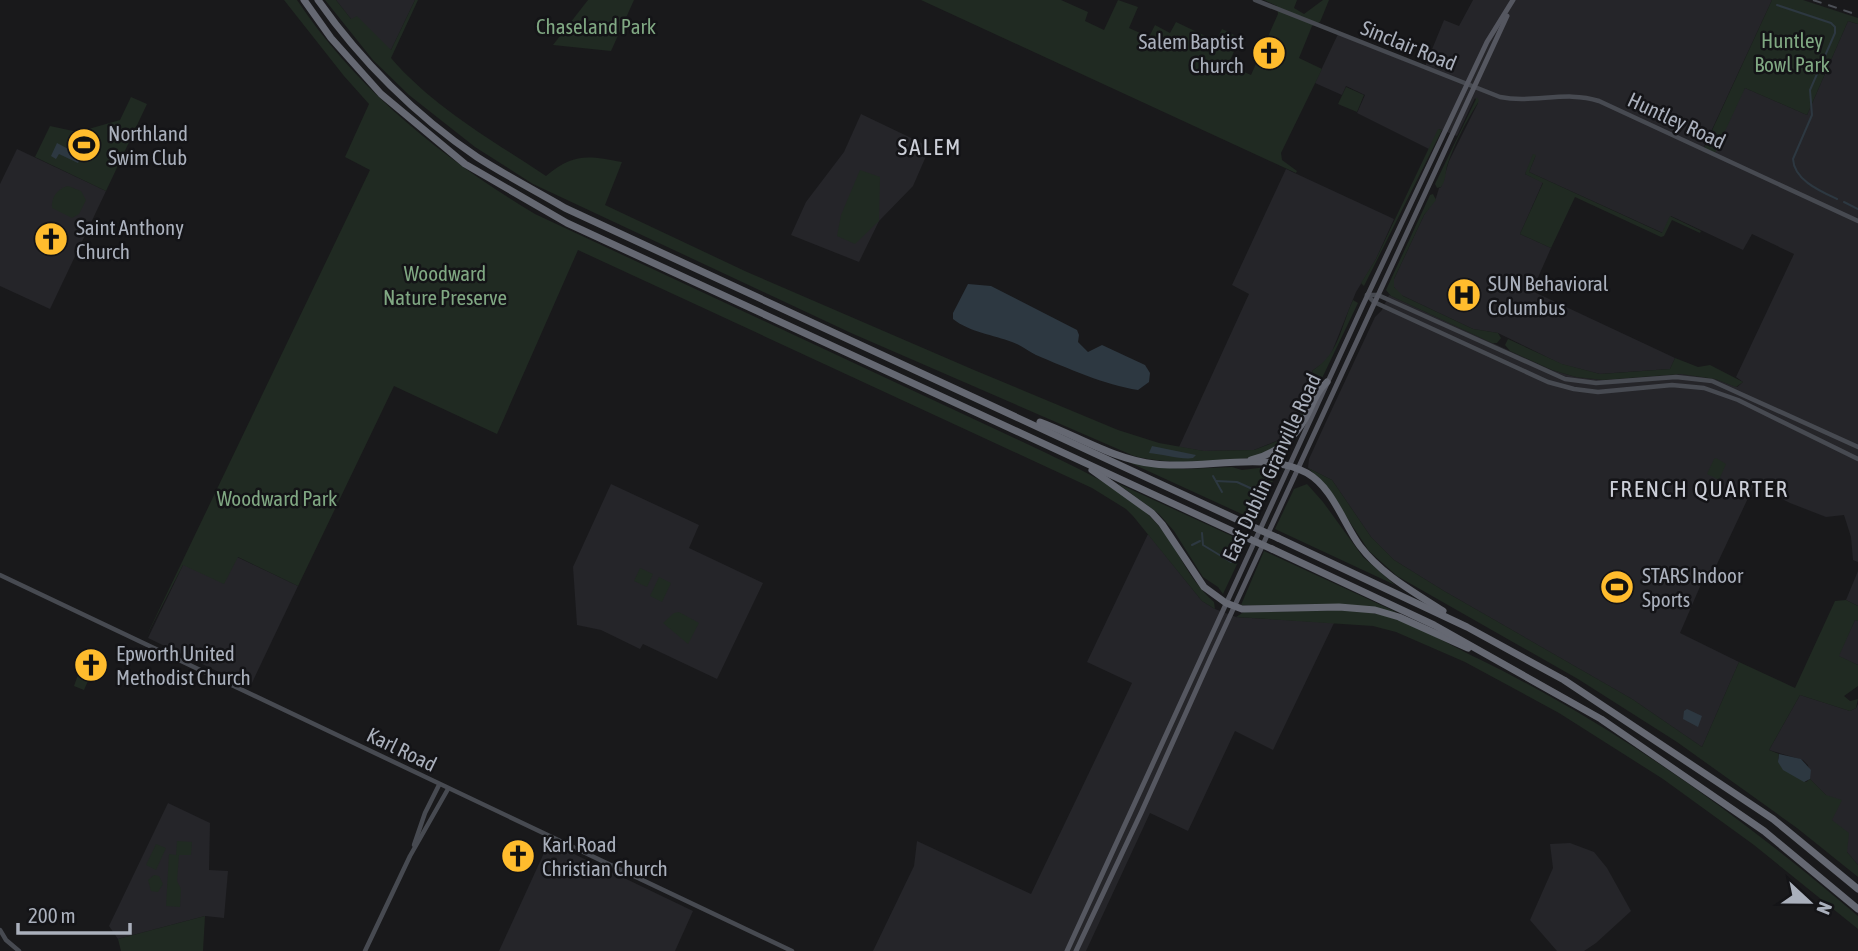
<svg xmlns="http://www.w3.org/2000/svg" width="1858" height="951" font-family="'Asap Condensed',sans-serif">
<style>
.built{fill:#252529}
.green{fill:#202a22}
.water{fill:#2d3841}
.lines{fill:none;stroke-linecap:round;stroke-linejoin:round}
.stream{stroke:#2d3841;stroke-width:2}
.secondary{stroke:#474a51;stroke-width:4.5}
.primary{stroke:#555760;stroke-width:5}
.highway{stroke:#656872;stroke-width:7}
.rail{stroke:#4c4f56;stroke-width:2;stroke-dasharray:9 7;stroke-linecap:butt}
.highway-bridge{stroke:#656872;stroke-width:7}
.labels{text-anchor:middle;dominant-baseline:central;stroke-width:5;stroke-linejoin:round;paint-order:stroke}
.park-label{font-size:21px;fill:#80a883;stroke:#141417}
.poi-label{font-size:21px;fill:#aab0bc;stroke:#141417;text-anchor:start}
.street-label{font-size:21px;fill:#aab0bc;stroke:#141417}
.neighbourhood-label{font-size:23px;letter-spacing:2px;fill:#cccfd8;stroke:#141417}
</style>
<rect width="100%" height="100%" fill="#19191b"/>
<g class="built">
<polygon points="336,0 415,0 391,50 351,19"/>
<polygon points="1473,0 1772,0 1703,149 1745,88 1807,115 1848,21 1858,24 1858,562 1853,560 1851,537 1844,515 1826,517 1790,503 1784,500 1771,485 1757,479 1710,579 1702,582 1680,633 1739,662 1702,747 1632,699 1444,591 1394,560 1371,537 1332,480 1308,468 1309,459 1325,424 1375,317 1382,310 1389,295 1510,351 1552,370 1576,377 1603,380 1682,374 1715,379 1737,387 1743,382 1736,377 1794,254 1752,234 1743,250 1671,216 1663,233 1529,172 1536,155 1525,174 1543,182 1520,234 1551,248 1532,291 1675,358 1670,369 1600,374 1561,364 1498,333 1473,329 1399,294 1394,287 1394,279 1424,215 1436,198 1439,188 1441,187 1449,161 1478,103 1475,98 1457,136 1439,129 1429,149 1357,113 1365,95 1346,86 1342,95 1315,83 1338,34 1424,69 1444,20 1459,26"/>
<polygon points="861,114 930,147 913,186 879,221 859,262 791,235 806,202 844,152"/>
<polygon points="17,149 106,191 50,309 0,286 0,184"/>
<polygon points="1286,169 1394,219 1376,259 1356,292 1329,359 1312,371 1319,382 1298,421 1291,429 1279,440 1254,450 1204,451 1179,447 1249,294 1232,285"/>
<polygon points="611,484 699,525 689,548 763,583 717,679 643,644 640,649 601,630 577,625 573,567"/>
<polygon points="1148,534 1202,601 1215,609 1236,617 1334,623 1273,750 1235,731 1188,831 1150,813 1086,951 873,951 914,866 917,841 1031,894 1132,683 1087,662"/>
<polygon points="237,557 298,586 250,687 148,638 183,565"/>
<polygon points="1858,571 1858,606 1846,600"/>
<polygon points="1855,620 1858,621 1858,665 1838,656"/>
<polygon points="1800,695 1850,711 1856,708 1858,704 1858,865 1847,852 1847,845 1832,820 1826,795 1810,779 1808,765 1803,760 1769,750"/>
<polygon points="168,803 210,823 209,870 228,871 224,918 205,916 118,939 109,926"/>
<polygon points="549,842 693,911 675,951 499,951"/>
<polygon points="1570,843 1594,852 1607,868 1631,911 1596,943 1584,951 1557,951 1530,920 1553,868 1550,844"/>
</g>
<g class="green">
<path d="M284,0H297C358,91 442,158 535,214L1042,451C1081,470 1128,490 1157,524C1180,551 1186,577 1214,602L1215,609L1202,601L1133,516L1126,509L1092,488L578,250L497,434L394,386L298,586L238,557L224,584L183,565L146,637L370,170L345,157L369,104L344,76Z"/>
<path d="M325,0H336L351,19L357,16L391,50L415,0H418L391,58C434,108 492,140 546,176C574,152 589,156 622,162L605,205L747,272L974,370L1118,430L1159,443L1204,451L1254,450L1270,444L1279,440L1298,421L1318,382L1312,371C1340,353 1340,328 1353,300L1358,303L1302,420C1294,430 1287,440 1275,448C1244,467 1169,465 1134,456L851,333L533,184L475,147L409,95L373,60Z"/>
<polygon points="588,0 634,0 611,51 553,45"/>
<polygon points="921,0 1061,0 1088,12 1085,21 1104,30 1118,0 1138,7 1129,28 1149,37 1155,25 1170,33 1176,22 1216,41 1222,29 1240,38 1228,65 1251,75 1278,14 1277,6 1264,0 1297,0 1294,8 1304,14 1323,0 1329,0 1320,22 1312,26 1299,58 1322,69 1281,153 1282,160 1297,171 1296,173"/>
<polygon points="1772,0 1803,0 1858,18 1858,24 1848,21 1807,115 1745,88 1714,155 1703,150"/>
<polygon points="1346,87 1364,95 1357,112 1338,104"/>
<polygon points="131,97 147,104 106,191 35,157 50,126 78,132 120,120"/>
<path d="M1477,97L1479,101C1467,120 1454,144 1447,166C1445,174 1446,180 1441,187L1437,188L1435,184Z"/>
<polygon points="1438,129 1442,130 1364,286 1361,283 1376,259"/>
<polygon points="1533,154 1536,155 1529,172 1662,233 1670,216 1701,231 1700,233 1672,220 1664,236 1661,237 1575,197 1551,248 1520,234 1543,183 1525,174"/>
<polygon points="860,170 880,177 879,221 855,244 837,236 841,215"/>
<path d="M68,186L81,191L86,200L79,214L72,218L52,208C51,197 57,189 68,186Z"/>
<polygon points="1433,194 1436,200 1424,215 1394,279 1394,287 1403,296 1473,329 1498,333 1501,338 1497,343 1492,343 1391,296 1386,290 1430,195"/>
<polygon points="1508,339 1562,364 1600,374 1670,369 1675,358 1698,367 1710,365 1743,382 1736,387 1715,379 1681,374 1603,380 1576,377 1552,370 1510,351 1505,345"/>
<polygon points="1716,458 1726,464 1719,480 1707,474 1714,459"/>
<polygon points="1124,460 1167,468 1186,469 1232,467 1242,470 1273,466 1276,469 1276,473 1257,521"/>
<polygon points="1308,468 1332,480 1371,537 1394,560 1444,591 1632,699 1702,747 1739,662 1795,688 1835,601 1846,600 1858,606 1858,621 1855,620 1839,656 1858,665 1858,686 1844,696 1850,701 1858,699 1856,708 1850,711 1800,695 1769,750 1779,754 1778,759 1791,773 1806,782 1810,779 1826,795 1842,800 1832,820 1849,833 1847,852 1858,865 1858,877 1797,828 1677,742 1578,679 1397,576 1369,551 1324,483"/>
<polygon points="1117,483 1247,543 1223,594 1218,587 1203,577 1174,531 1159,514"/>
<polygon points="1307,484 1323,502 1363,557 1395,585 1275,529 1294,489"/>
<polygon points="1264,551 1396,612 1395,614 1383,610 1241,605"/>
<polygon points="640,568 653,574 647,587 634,581"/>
<polygon points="659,577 671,583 662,602 650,596"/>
<path d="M1340,610C1350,611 1361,611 1372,613C1409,619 1445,643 1479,659C1616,726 1742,817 1858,916V929L1754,845L1663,779L1559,713L1465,662L1396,632L1373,626L1236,617L1244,612Z"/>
<polygon points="679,612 699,623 688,644 663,623 674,613"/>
<polygon points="80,669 91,674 84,690 74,686"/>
<polygon points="177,841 192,842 191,855 179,855 177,881 181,889 180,907 166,906 169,854 176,855"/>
<polygon points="156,844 166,848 156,870 146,865"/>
<polygon points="154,875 159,876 163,884 158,892 151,891 148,880"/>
<polygon points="205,916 203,951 121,951 118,939"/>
</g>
<g class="water">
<polygon points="57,143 76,153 79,148 84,151 78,163 59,154 56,159 51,156"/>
<path d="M968,284L991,286L1077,330L1079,335L1078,342L1088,352L1102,345L1145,365L1150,373L1149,382L1138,390C1105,385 1067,368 1036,355C1028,351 1021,345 1012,342C994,335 969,332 953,319V313Z"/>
<path d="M1152,446L1196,455L1193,458C1183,460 1161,454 1149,453Z"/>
<polygon points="1687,709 1702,716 1698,727 1683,719 1684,711"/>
<polygon points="1779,754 1801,759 1811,770 1810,779 1804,782 1783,770 1778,762"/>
</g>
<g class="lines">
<g class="stream">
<path d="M1777,5L1831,23L1835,27V33L1810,90L1812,115L1793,159C1794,180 1820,191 1837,199"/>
<polyline points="1844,202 1858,209"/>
<polyline points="1213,476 1222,492"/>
<polyline points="1216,481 1237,482 1259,492 1271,470"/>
<polyline points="1202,533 1203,545 1231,562"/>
<polyline points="1192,545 1200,541"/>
</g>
<g class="secondary">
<path d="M1255,0L1500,97C1533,104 1566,90 1599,101L1858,221"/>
<polyline points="1367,295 1374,302 1548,382 1574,389 1598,392 1672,385 1704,388 1738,400 1858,459"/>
<polyline points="1367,295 1378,295 1565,379 1596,383 1676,377 1712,381 1858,447"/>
<polyline points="0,575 792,951"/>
<polyline points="414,845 425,813 439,785"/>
<polyline points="0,930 6,940 19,951"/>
<polyline points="365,951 410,856 448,789"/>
</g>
<g class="primary">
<polyline points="1067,951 1363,305 1487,42 1513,0"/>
<polyline points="1076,951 1141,813 1211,657 1507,16"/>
</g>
<g class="highway">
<polyline points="304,0 331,38 381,94 465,164 567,223 1243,536"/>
<path d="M318,0C360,60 416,116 477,157C505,175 536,191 565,208L1249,525"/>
<path d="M1040,422C1078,436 1115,460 1155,464C1203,470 1265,450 1307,473C1333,488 1343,523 1360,546C1382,575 1414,592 1443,611"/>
<path d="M1251,460C1279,453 1297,437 1309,411C1314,400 1318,390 1327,382"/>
<polyline points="1092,470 1152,513 1162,524 1204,587 1226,603 1242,609 1339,607 1375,610 1399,617 1468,648"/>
<polyline points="1278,538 1467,627 1564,680 1773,819 1858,889"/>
<polyline points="1272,549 1434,625 1601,719 1764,831 1858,909"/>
</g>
<polyline class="rail" points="1813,0 1858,15"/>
<g class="highway-bridge">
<polyline points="1249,525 1278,538"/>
<polyline points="1243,536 1272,549"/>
</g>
</g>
<defs>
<g id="church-disc" transform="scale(1.75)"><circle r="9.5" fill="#ffbc2d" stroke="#141417"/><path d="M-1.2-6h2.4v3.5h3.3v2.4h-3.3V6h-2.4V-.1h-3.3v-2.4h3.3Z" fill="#111"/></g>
<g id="stadium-disc" transform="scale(1.75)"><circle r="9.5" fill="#ffbc2d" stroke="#141417"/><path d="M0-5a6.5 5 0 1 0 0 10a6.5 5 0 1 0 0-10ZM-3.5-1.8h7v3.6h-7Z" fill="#111"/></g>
<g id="hospital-disc" transform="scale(1.75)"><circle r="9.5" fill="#ffbc2d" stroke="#141417"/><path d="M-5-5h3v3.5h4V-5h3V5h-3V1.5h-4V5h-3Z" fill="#111"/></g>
</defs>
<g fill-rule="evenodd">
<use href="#church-disc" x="1269" y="53"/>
<use href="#stadium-disc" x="84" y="145"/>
<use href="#church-disc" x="51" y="239"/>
<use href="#hospital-disc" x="1464" y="295"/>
<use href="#stadium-disc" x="1617" y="587"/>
<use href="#church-disc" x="91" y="665"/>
<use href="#church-disc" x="518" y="856"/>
</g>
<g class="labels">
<g class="park-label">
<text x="596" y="26">Chaseland Park</text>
<text x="1792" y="40">Huntley<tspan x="1792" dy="24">Bowl Park</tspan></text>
<text x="445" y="273">Woodward<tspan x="445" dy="24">Nature Preserve</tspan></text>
<text x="277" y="498">Woodward Park</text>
</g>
<g class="poi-label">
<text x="1244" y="41" text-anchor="end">Salem Baptist<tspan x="1244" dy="24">Church</tspan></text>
<text x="108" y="133">Northland<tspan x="108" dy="24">Swim Club</tspan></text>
<text x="76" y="227">Saint Anthony<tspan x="76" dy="24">Church</tspan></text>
<text x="1488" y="283">SUN Behavioral<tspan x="1488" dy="24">Columbus</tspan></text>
<text x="1642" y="575">STARS Indoor<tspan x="1642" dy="24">Sports</tspan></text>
<text x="116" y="653">Epworth United<tspan x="116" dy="24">Methodist Church</tspan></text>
<text x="542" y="844">Karl Road<tspan x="542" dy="24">Christian Church</tspan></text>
</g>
<g class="street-label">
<text transform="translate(1409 45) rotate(22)">Sinclair Road</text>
<text transform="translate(1677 120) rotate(25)">Huntley Road</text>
<text transform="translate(1271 467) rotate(-65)">East Dublin Granville Road</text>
<text transform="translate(402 749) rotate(26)">Karl Road</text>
</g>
<g class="neighbourhood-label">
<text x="930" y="147">SALEM</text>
<text x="1699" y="489">FRENCH QUARTER</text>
</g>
</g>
<g transform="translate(1809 902) rotate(112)" stroke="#141417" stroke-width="5" paint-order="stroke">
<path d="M0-5L12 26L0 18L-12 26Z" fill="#aab0bc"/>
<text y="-10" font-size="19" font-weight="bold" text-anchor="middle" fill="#aab0bc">N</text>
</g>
<path d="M18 923v10h112v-10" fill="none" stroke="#aab0bc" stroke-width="3.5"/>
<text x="28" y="923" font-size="21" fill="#aab0bc" stroke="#141417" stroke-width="5" paint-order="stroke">200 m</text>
</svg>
